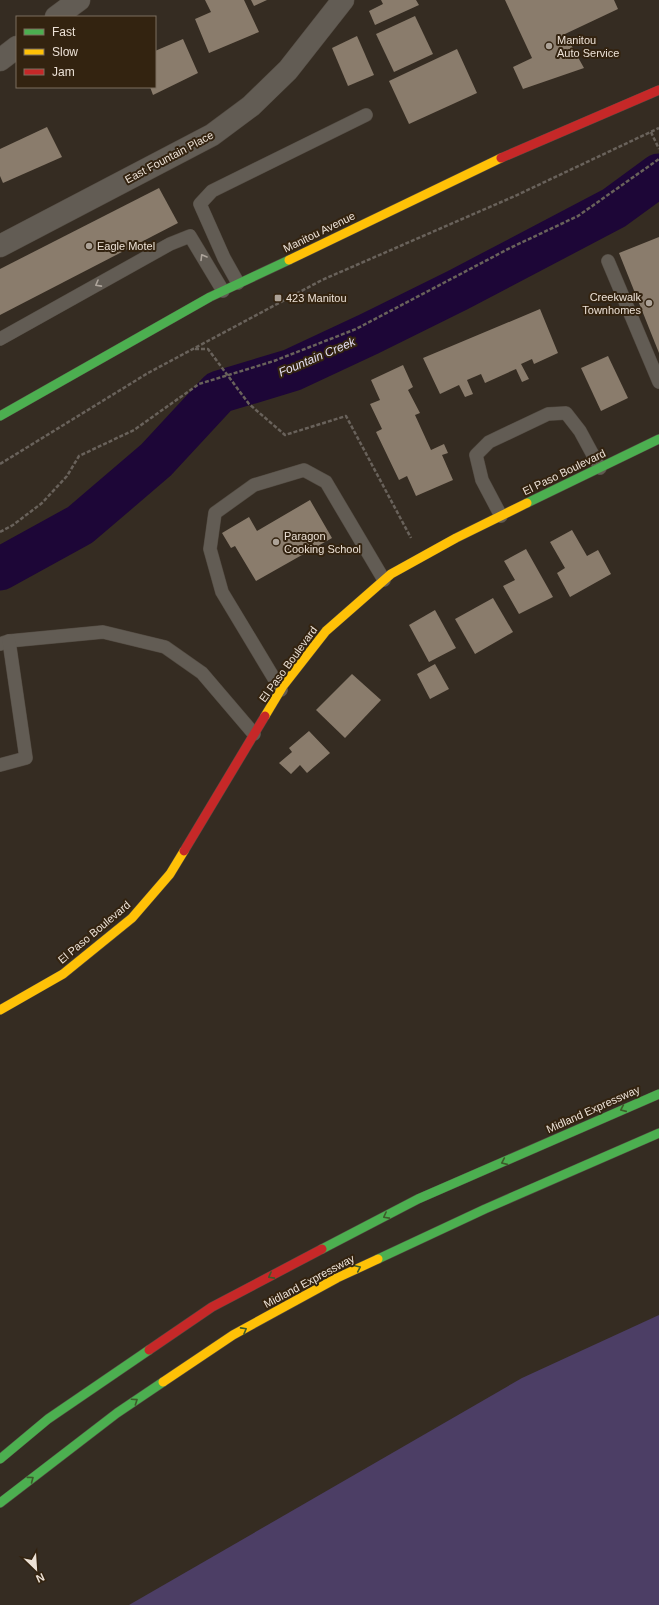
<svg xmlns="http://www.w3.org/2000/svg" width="659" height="1605" font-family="Helvetica,sans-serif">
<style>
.green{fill:#4c3e65}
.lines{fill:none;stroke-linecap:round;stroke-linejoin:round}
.river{stroke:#1d0637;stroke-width:43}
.building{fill:#8a7c6c}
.lane-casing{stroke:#524a41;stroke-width:14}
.street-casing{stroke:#524a41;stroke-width:23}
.fast-casing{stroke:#524a41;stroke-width:10}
.slow-casing{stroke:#524a41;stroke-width:10}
.jam-casing{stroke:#524a41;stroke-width:10}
.path{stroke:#69625b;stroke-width:2.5;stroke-dasharray:4 2;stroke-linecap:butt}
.lane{stroke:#625c54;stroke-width:13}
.street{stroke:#625c54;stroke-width:22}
.fast{stroke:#4caf50;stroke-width:9}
.slow{stroke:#ffc107;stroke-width:9}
.jam{stroke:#c62828;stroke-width:9}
.oneway{stroke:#aea59c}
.oneway2{stroke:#3d5b2a}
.poi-dot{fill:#aca297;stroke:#332310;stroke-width:1.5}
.labels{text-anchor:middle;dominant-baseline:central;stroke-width:4;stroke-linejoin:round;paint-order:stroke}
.poi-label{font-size:11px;fill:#ece1d6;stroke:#332310;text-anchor:start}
.street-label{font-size:11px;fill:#ece1d6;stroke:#332310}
.water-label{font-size:12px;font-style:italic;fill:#e3def1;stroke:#332310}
</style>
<rect width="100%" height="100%" fill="#352c22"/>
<polygon class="green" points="659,1315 659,1605 129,1605 522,1378"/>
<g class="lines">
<polyline class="river" points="0,569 80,525 156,460 219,392 292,370 369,334 458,290 614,208 659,175"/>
</g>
<g class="building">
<polygon points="205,0 244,0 259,32 209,53 195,19 211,12"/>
<polygon points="251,0 267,0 254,6"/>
<polygon points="381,0 416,0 419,5 375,25 369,11 383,4"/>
<polygon points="505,0 614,0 618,9 565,34 584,68 523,89 513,67 532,58"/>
<polygon points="415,16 433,54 394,72 376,34"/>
<polygon points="357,36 374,75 348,86 332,48"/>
<polygon points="183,39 198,73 153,95 150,87 155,87 155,51"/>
<polygon points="457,49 477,93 409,124 389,81"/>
<polygon points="47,127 62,157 3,183 0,176 0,149"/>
<polygon points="159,188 178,223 0,315 0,269"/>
<polygon points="659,237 659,353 619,253"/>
<polygon points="540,309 558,353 534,364 532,359 521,364 529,379 522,382 516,369 485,383 481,374 467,380 473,394 465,397 459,385 440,394 423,358"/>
<polygon points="608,356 628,398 601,411 581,368"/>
<polygon points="403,365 413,387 408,390 420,413 415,415 431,450 444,444 448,453 442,455 453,480 416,496 407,476 399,480 376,432 382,429 370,404 380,400 371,380"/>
<polygon points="310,500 332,538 256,581 235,546 231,548 222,533 249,517 257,531"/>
<polygon points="572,530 587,556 598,550 611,574 570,597 557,573 565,568 550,542"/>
<polygon points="526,549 553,597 519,614 503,586 515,580 504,561"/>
<polygon points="493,598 513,632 475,654 455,619"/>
<polygon points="435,610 456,648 429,662 409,625"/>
<polygon points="435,664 449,689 430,699 417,674"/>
<polygon points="352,674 381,700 345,738 316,710"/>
<polygon points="309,731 330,753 307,773 300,765 291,774 279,763 292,752 289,748"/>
</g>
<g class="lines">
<g class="lane-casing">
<g id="lane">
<polyline points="608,261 659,382"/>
<polyline points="238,283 224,258 200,204 212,191 366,115"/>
<polyline points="0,339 170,244 190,236 223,291"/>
<polyline points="501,516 482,480 476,455 489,442 548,414 566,413 580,431 600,468"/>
<polyline points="0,644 9,641 103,632 165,647 202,673 254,734"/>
<polyline points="281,690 222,592 210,549 215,513 254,485 304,470 326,482 384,580"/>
<polyline points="0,765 26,758 9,641"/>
</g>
</g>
<g class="street-casing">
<g id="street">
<polyline points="56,17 79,0"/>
<polyline points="0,60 17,47"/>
<polyline points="0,246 212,135 251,106 288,70 343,0"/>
</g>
</g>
<g class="fast-casing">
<g id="fast">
<polyline points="0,416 210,297 289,260"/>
<polyline points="527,503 659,439"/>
<polyline points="322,1249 418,1199 659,1094"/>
<polyline points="378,1259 485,1209 659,1133"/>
<polyline points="0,1459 48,1419 149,1350"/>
<polyline points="0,1503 117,1413 163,1382"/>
</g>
</g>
<g class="slow-casing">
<g id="slow">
<polyline points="289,260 501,158"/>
<polyline points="265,716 283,686 326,631 391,574 456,538 527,503"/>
<polyline points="0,1010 63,974 132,918 170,874 184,851"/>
<polyline points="163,1382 233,1335 337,1278 378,1259"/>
</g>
</g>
<g class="jam-casing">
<g id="jam">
<polyline points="501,158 659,90"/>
<polyline points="184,851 265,716"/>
<polyline points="149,1350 212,1307 322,1249"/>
</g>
</g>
<g class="path">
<polyline points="651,132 659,149"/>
<polyline points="195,349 208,349 249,404 285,435 346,416 411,538"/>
<polyline points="0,464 148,373 322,280 515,196 659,128"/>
<polyline points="0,532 13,525 42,503 67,476 79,456 134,430 199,384 274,361 356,329 510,248 578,216 659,159"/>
</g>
<use href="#lane" class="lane"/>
<use href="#street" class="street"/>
<use href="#fast" class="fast"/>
<use href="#slow" class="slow"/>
<use href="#jam" class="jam"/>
</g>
<defs><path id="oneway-chevron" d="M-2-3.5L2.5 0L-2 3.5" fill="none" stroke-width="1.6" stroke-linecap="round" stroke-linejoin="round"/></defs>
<g class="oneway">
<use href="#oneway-chevron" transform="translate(203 257) rotate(-121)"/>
<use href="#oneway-chevron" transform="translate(98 284) rotate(151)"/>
</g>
<g class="oneway2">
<use href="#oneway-chevron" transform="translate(623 1109) rotate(156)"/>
<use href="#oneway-chevron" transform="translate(504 1162) rotate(156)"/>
<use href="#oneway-chevron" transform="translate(386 1216) rotate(152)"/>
<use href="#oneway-chevron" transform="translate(358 1268) rotate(-25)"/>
<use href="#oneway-chevron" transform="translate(271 1276) rotate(152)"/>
<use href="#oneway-chevron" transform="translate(244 1330) rotate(-29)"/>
<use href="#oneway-chevron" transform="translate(135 1401) rotate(-34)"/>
<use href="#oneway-chevron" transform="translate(31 1479) rotate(-37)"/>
</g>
<g class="poi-dot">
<circle cx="549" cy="46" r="4"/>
<circle cx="89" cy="246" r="4"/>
<rect x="274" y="294" width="8" height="8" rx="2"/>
<circle cx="649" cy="303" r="4"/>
<circle cx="276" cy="542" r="4"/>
</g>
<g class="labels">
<g class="poi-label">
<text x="557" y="40">Manitou<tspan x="557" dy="13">Auto Service</tspan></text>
<text x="97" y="246">Eagle Motel</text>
<text x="641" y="297" text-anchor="end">Creekwalk<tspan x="641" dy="13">Townhomes</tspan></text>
<text x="286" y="298">423 Manitou</text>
<text x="284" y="536">Paragon<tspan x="284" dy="13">Cooking School</tspan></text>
</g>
<g class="street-label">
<text transform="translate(169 157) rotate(-28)">East Fountain Place</text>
<text transform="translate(319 232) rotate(-26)">Manitou Avenue</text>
<text transform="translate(564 472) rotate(-26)">El Paso Boulevard</text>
<text transform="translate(288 664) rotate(-54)">El Paso Boulevard</text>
<text transform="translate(94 932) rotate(-40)">El Paso Boulevard</text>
<text transform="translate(593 1109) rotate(-24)">Midland Expressway</text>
<text transform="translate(309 1281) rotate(-28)">Midland Expressway</text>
</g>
<g class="water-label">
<text transform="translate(317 357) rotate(-23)">Fountain Creek</text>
</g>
</g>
<rect x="16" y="16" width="140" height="72" fill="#332310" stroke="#7d6f5f"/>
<rect x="24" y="29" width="20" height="6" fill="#4caf50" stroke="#7d6f5f"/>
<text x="52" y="36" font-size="12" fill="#ece1d6">Fast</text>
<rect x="24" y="49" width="20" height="6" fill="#ffc107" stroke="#7d6f5f"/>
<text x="52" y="56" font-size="12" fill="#ece1d6">Slow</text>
<rect x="24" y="69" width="20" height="6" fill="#c62828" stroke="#7d6f5f"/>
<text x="52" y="76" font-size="12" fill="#ece1d6">Jam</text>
<g transform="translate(36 1569) rotate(155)" stroke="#332310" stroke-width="3" paint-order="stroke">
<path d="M0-3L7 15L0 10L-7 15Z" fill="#ece1d6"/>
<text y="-6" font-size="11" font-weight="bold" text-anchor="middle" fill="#ece1d6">N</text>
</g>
</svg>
